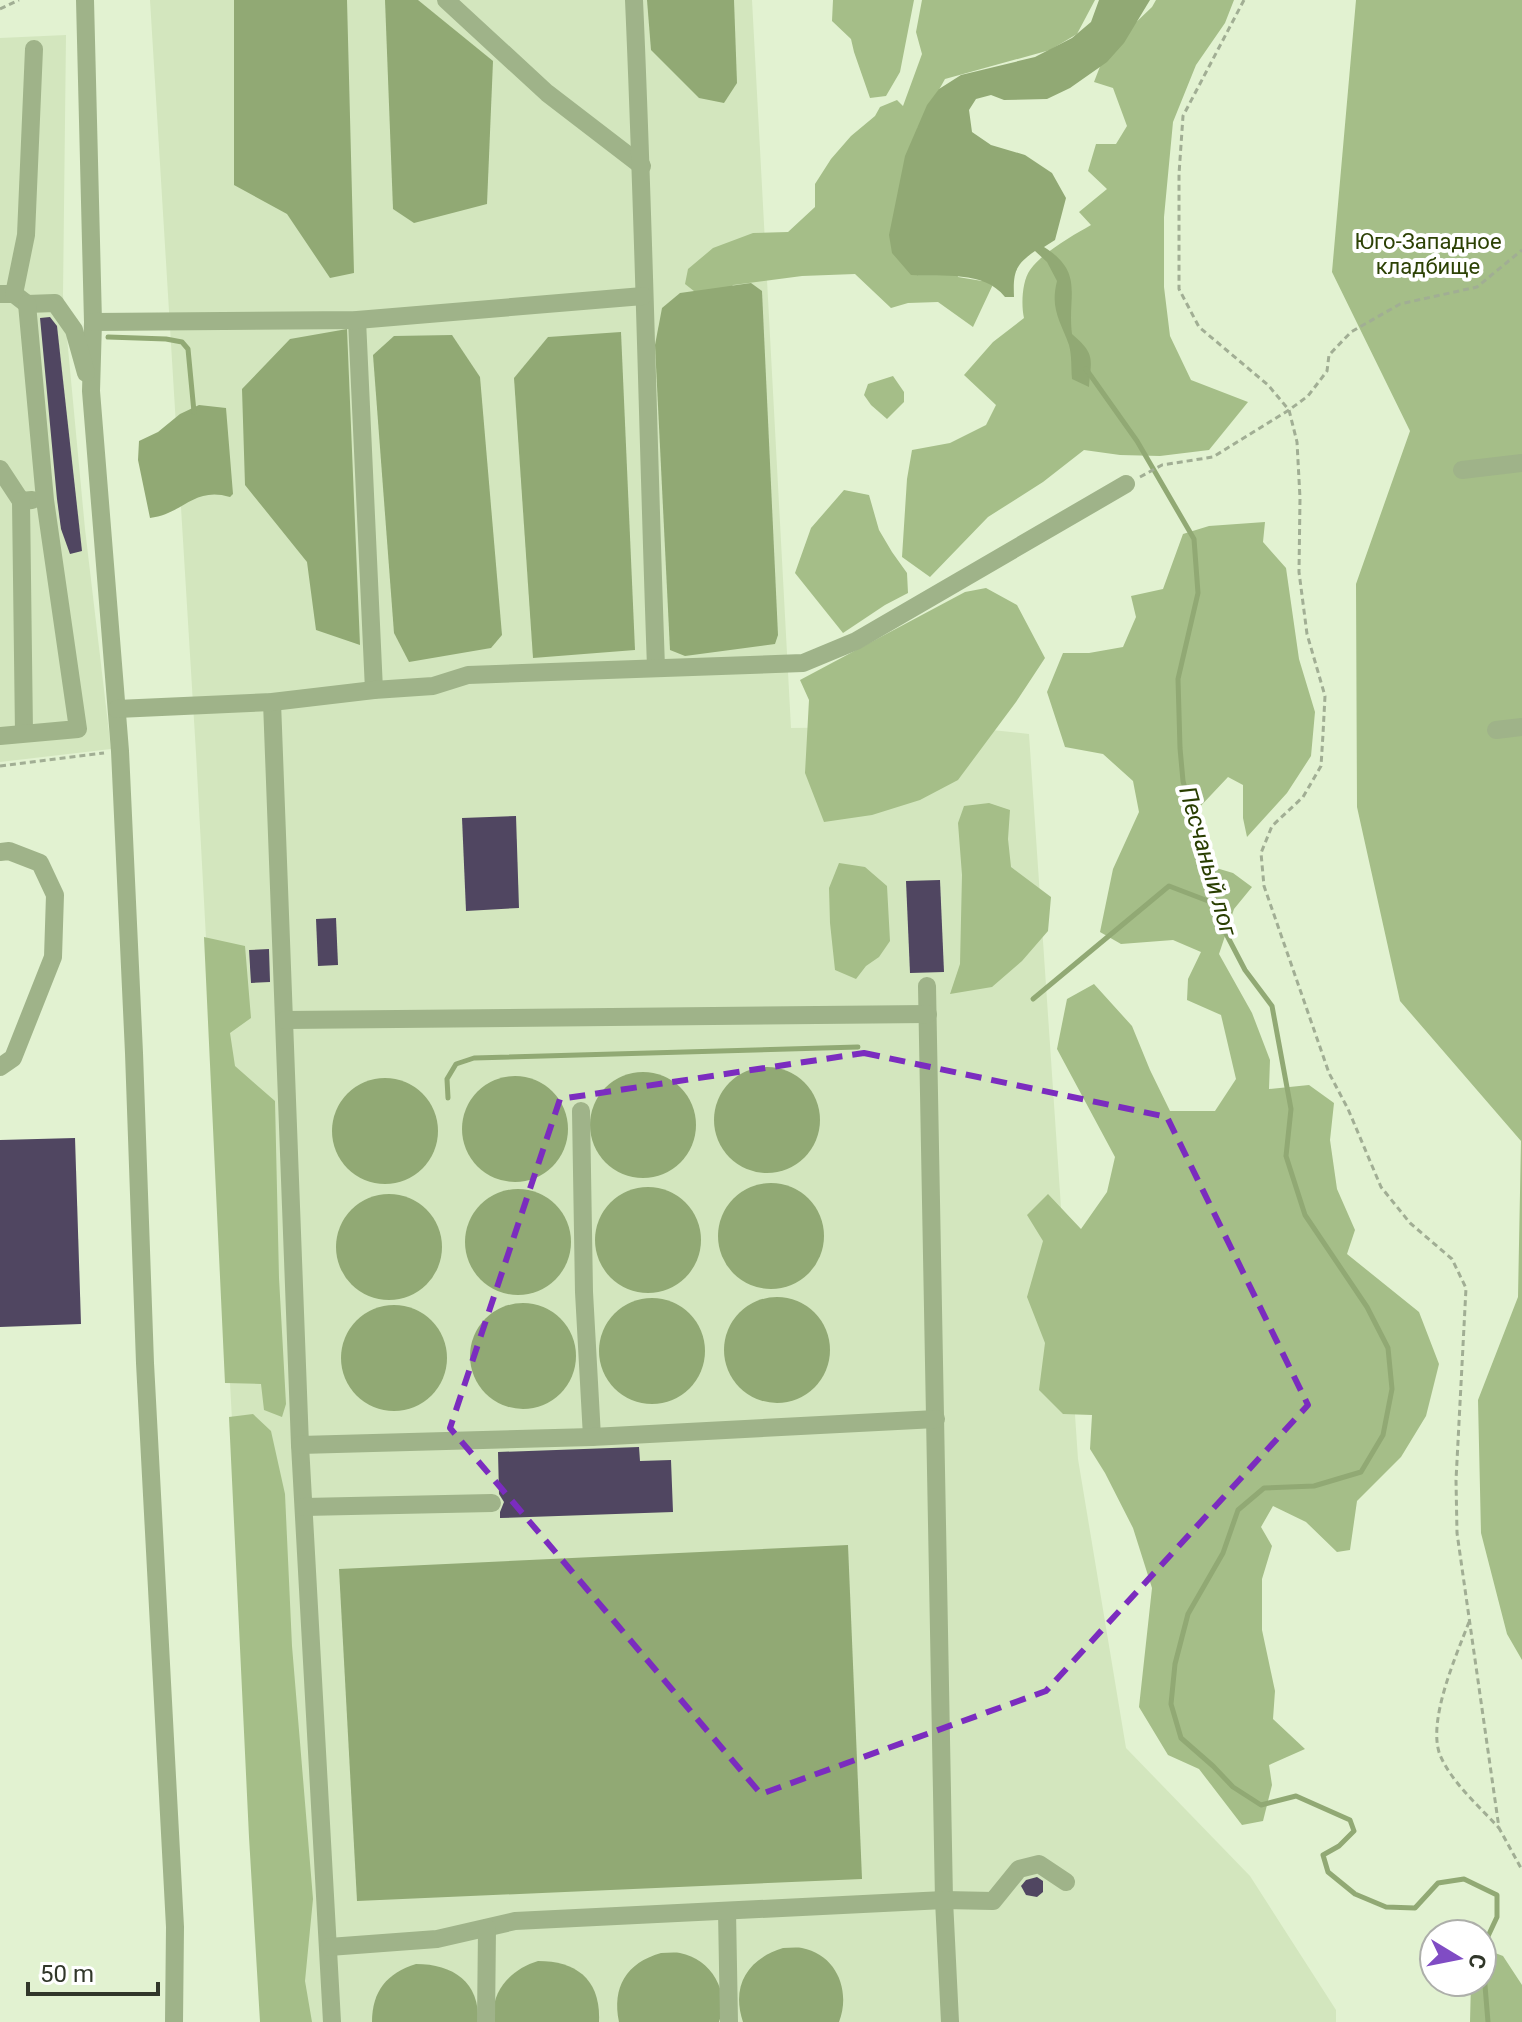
<svg xmlns="http://www.w3.org/2000/svg" width="1522" height="2022" font-family="Roboto,sans-serif">
<style>
.built{fill:#d3e6be}
.forest{fill:#a5be88}
.water{fill:#91a974}
.lines{fill:none;stroke-linecap:round;stroke-linejoin:round}
.stream{stroke:#91a974;stroke-width:5}
.building{fill:#504661}
.path{stroke:#a1ae94;stroke-width:3;stroke-dasharray:6 4;stroke-linecap:butt}
.minor{stroke:#9fb389;stroke-width:18}
.marked{fill:none;stroke:#7b2cbf;stroke-width:6;stroke-dasharray:16 10;stroke-linejoin:round}
.labels{text-anchor:middle;dominant-baseline:central;stroke-width:8;stroke-linejoin:round;paint-order:stroke}
.park-label{font-size:22px;fill:#2c4104;stroke:#fff}
.water-label{font-size:24px;font-style:italic;fill:#293e00;stroke:#fff}
</style>
<rect width="100%" height="100%" fill="#e2f2d1"/>
<g class="built">
<polygon points="150,0 752,0 791,728 954,726 1029,734 1078,1459 1126,1748 1250,1876 1336,2010 1336,2022 261,2022 238,1531 196,753"/>
<polygon points="66,35 63,295 85,529 111,749 0,762 0,38"/>
</g>
<g class="forest">
<polygon points="833,0 914,0 900,72 886,96 870,98 854,52 851,39 832,21"/>
<polygon points="922,0 1095,0 1077,34 1050,50 945,79 917,129 958,277 982,281 996,278 973,327 938,302 908,303 891,308 855,274 802,276 733,285 720,301 704,299 685,284 688,269 713,248 753,233 788,232 815,207 815,184 831,159 851,136 875,116 880,107 897,100 903,106 922,54 916,32"/>
<path d="M1156,0H1234L1225,23L1196,65L1173,122L1164,217V287L1170,336L1191,380L1248,402L1209,450L1160,456L1120,455L1084,450L1043,482L988,517L930,577L902,557L907,479L912,450L950,443L986,425L996,405L964,375L993,342L1024,318C1021,305 1022,281 1030,270C1043,252 1072,236 1091,225L1079,212L1107,189L1088,171L1096,144H1116L1127,126L1113,88L1094,82L1106,51L1152,7Z"/>
<polygon points="1356,0 1522,0 1522,1660 1507,1634 1481,1533 1478,1400 1518,1297 1521,1141 1400,1001 1357,807 1356,584 1410,431 1332,272"/>
<polygon points="893,376 904,392 904,402 887,419 871,405 864,395 868,384"/>
<polygon points="844,490 869,495 879,530 892,552 907,573 908,593 885,605 843,633 795,573 811,528"/>
<polygon points="1265,522 1263,542 1286,568 1299,659 1315,712 1311,756 1287,793 1247,837 1243,818 1243,785 1228,777 1195,812 1196,862 1233,873 1252,887 1234,909 1219,954 1252,1013 1270,1060 1269,1089 1309,1085 1334,1103 1330,1140 1337,1189 1355,1230 1347,1254 1419,1312 1439,1364 1426,1416 1401,1457 1357,1501 1350,1550 1337,1552 1306,1522 1273,1506 1261,1527 1272,1546 1262,1579 1262,1630 1275,1691 1273,1719 1305,1749 1269,1765 1272,1785 1263,1821 1242,1825 1199,1769 1168,1755 1139,1707 1152,1588 1133,1528 1105,1473 1090,1449 1092,1415 1063,1414 1039,1390 1045,1343 1027,1297 1043,1241 1027,1215 1048,1194 1081,1229 1107,1192 1115,1157 1057,1049 1067,999 1094,984 1132,1026 1150,1070 1170,1111 1215,1111 1236,1079 1221,1015 1187,1000 1188,979 1201,952 1173,940 1121,944 1100,932 1113,869 1139,812 1133,781 1103,754 1065,747 1047,692 1063,653 1089,653 1123,647 1136,617 1131,596 1163,589 1183,534 1209,526"/>
<polygon points="986,588 1017,605 1045,658 1016,702 958,780 920,800 872,815 824,822 805,773 809,700 800,680 965,592"/>
<polygon points="989,803 1010,810 1008,839 1011,867 1051,897 1048,931 1022,961 992,987 950,994 960,964 962,875 958,823 964,806"/>
<polygon points="839,863 865,867 887,886 890,941 879,957 866,966 856,979 835,970 830,923 829,888"/>
<polygon points="204,937 245,946 251,1018 230,1033 235,1066 275,1101 279,1278 286,1404 282,1417 264,1410 261,1384 225,1383"/>
<polygon points="253,1414 271,1431 285,1494 292,1646 313,1899 305,1981 312,2022 260,2022 249,1837 229,1417"/>
<polygon points="1482,1948 1503,1956 1522,1985 1522,2022 1470,2022 1471,1982 1482,1982"/>
</g>
<g class="water">
<polygon points="234,0 347,0 354,273 330,278 287,214 234,185"/>
<polygon points="385,0 418,0 493,61 487,204 414,223 393,209"/>
<polygon points="647,0 734,0 737,83 724,103 699,98 651,50"/>
<path d="M1099,0H1150L1124,43L1107,62L1070,88L1047,99L1004,100L991,95L976,99L969,110L972,132L991,145L1025,155L1052,173L1066,198L1055,240L1044,247C1085,273 1067,295 1072,334C1096,355 1091,358 1089,387L1072,379C1071,368 1072,356 1069,345C1060,320 1050,309 1057,281L1047,262L1035,251C1015,265 1013,272 1014,297H1005C984,270 942,277 911,275L892,253L889,235L905,156L927,105L939,89L961,75L1035,57L1072,38L1091,22Z"/>
<polygon points="751,283 762,291 778,635 775,644 685,656 670,650 655,345 662,308 680,293"/>
<polygon points="347,329 360,645 316,630 307,562 245,485 242,389 290,339"/>
<polygon points="621,332 635,650 533,658 514,378 548,337"/>
<polygon points="452,335 480,377 502,635 491,648 409,662 394,633 373,355 394,336"/>
<path d="M199,405L226,408L233,494L230,497C194,486 183,514 150,518L138,460L139,441L158,432L180,414Z"/>
<circle cx="767" cy="1120" r="53"/>
<circle cx="643" cy="1125" r="53"/>
<circle cx="515" cy="1129" r="53"/>
<circle cx="385" cy="1131" r="53"/>
<circle cx="771" cy="1236" r="53"/>
<circle cx="648" cy="1240" r="53"/>
<circle cx="518" cy="1242" r="53"/>
<circle cx="389" cy="1247" r="53"/>
<circle cx="777" cy="1350" r="53"/>
<circle cx="652" cy="1351" r="53"/>
<circle cx="523" cy="1356" r="53"/>
<circle cx="394" cy="1358" r="53"/>
<polygon points="848,1545 862,1879 357,1901 339,1569"/>
<path d="M783,1948C789,1948 796,1947 802,1948C837,1955 851,1991 839,2022H743C731,1986 747,1959 783,1948Z"/>
<path d="M661,1953C667,1953 674,1952 680,1953C711,1959 731,1992 719,2022H619C612,1987 626,1963 661,1953Z"/>
<path d="M538,1961C577,1961 601,1980 599,2022H494C489,1992 511,1969 538,1961Z"/>
<path d="M416,1964C453,1964 480,1982 478,2022H372C372,1991 387,1973 416,1964Z"/>
</g>
<g class="lines">
<g class="stream">
<polyline points="108,337 166,339 182,342 188,349 194,412"/>
<polyline points="1086,369 1137,441 1194,539 1198,593 1178,679 1180,748 1183,781 1221,924 1245,970 1272,1006 1291,1109 1286,1156 1305,1215 1367,1307 1388,1348 1392,1389 1383,1435 1361,1472 1314,1486 1264,1488 1238,1510 1223,1553 1188,1614 1175,1664 1171,1704 1181,1738 1213,1766 1233,1787 1261,1805 1296,1796 1350,1820 1354,1831 1339,1846 1323,1855 1328,1872 1355,1894 1386,1907 1415,1908 1438,1883 1464,1879 1497,1895 1497,1917 1482,1949 1488,2022"/>
<polyline points="1033,999 1169,886 1216,904"/>
<polyline points="448,1098 447,1079 456,1064 474,1058 858,1047"/>
</g>
</g>
<g class="building">
<polygon points="50,317 57,326 82,551 70,554 61,529 57,499 40,318"/>
<polygon points="516,816 519,908 466,911 462,818"/>
<polygon points="940,880 944,972 910,973 906,881"/>
<polygon points="336,918 338,965 318,966 316,919"/>
<polygon points="269,949 270,982 251,983 249,950"/>
<polygon points="75,1138 81,1324 0,1327 0,1140"/>
<polygon points="639,1447 640,1461 671,1460 673,1512 500,1518 500,1512 504,1502 499,1494 498,1452"/>
<polygon points="1037,1877 1043,1881 1043,1892 1037,1897 1026,1895 1021,1886 1026,1880"/>
</g>
<g class="lines">
<g class="path">
<polyline points="1244,0 1183,116 1179,174 1179,289 1199,327 1268,385 1289,410 1297,442 1300,498 1299,572 1307,634 1325,696 1323,734 1321,766 1303,797 1272,826 1261,853 1264,886 1329,1073 1348,1109 1381,1187 1410,1223 1452,1259 1466,1288 1456,1480 1457,1533 1499,1828 1522,1870"/>
<polyline points="0,9 19,0"/>
<polyline points="1140,477 1162,465 1213,457 1289,410 1308,396 1327,371 1329,355 1351,332 1400,304 1477,287 1522,250"/>
<polyline points="0,766 104,753"/>
<path d="M1469,1622C1456,1656 1427,1721 1440,1755C1452,1783 1479,1806 1499,1828"/>
</g>
<g class="minor">
<polyline points="85,0 93,322 91,391 120,751 134,1053 145,1363 175,1927 174,2022"/>
<polyline points="446,0 547,93 642,166"/>
<path d="M634,0C644,222 648,445 656,667"/>
<polyline points="0,294 14,294 27,304 55,303 74,330 86,373"/>
<polyline points="14,294 26,235 34,49"/>
<polyline points="357,320 374,690"/>
<polyline points="93,322 357,320 643,296"/>
<polyline points="0,469 21,501 32,500"/>
<polyline points="1462,470 1522,463"/>
<polyline points="21,501 24,733"/>
<polyline points="272,702 300,1445 332,2022"/>
<polyline points="117,709 272,702 374,690 433,686 468,675 803,663 856,641 1126,484"/>
<polyline points="1496,730 1522,727"/>
<polyline points="0,736 78,729 45,500 27,304"/>
<polyline points="0,852 9,851 40,863 55,895 53,957 13,1058 0,1067"/>
<polyline points="927,986 944,1900 950,2022"/>
<polyline points="285,1020 928,1014"/>
<polyline points="581,1111 584,1292 592,1437"/>
<polyline points="300,1445 592,1437 936,1419"/>
<polyline points="304,1507 492,1503"/>
<polyline points="727,1911 729,2022"/>
<polyline points="329,1947 437,1939 515,1921 944,1900 993,1901 1019,1869 1039,1864 1066,1882"/>
<polyline points="486,2022 487,1928"/>
</g>
</g>
<path class="marked" d="M864,1053L1167,1117L1308,1405L1046,1691L761,1794L450,1428L560,1099Z"/>
<g class="labels">
<g class="park-label">
<text x="1428" y="241">Юго-Западное<tspan x="1428" dy="25">кладбище</tspan></text>
</g>
<g class="water-label">
<text transform="translate(1208 861) rotate(74)">Песчаный лог</text>
</g>
</g>
<g transform="translate(1458 1958) rotate(100)"><circle r="38" fill="#ffffff" stroke="#adafaa" stroke-width="2"/>
<path d="M0-6L14 30L0 20L-14 30Z" fill="#804cc4"/>
<text y="-12" font-size="22" font-weight="bold" text-anchor="middle" fill="#31372a">С</text>
</g>
<path d="M28 1982v12h130v-12" fill="none" stroke="#31372a" stroke-width="4"/>
<text x="40" y="1982" font-size="24" fill="#31372a" stroke="#ffffff" stroke-width="6" paint-order="stroke">50 m</text>
</svg>
